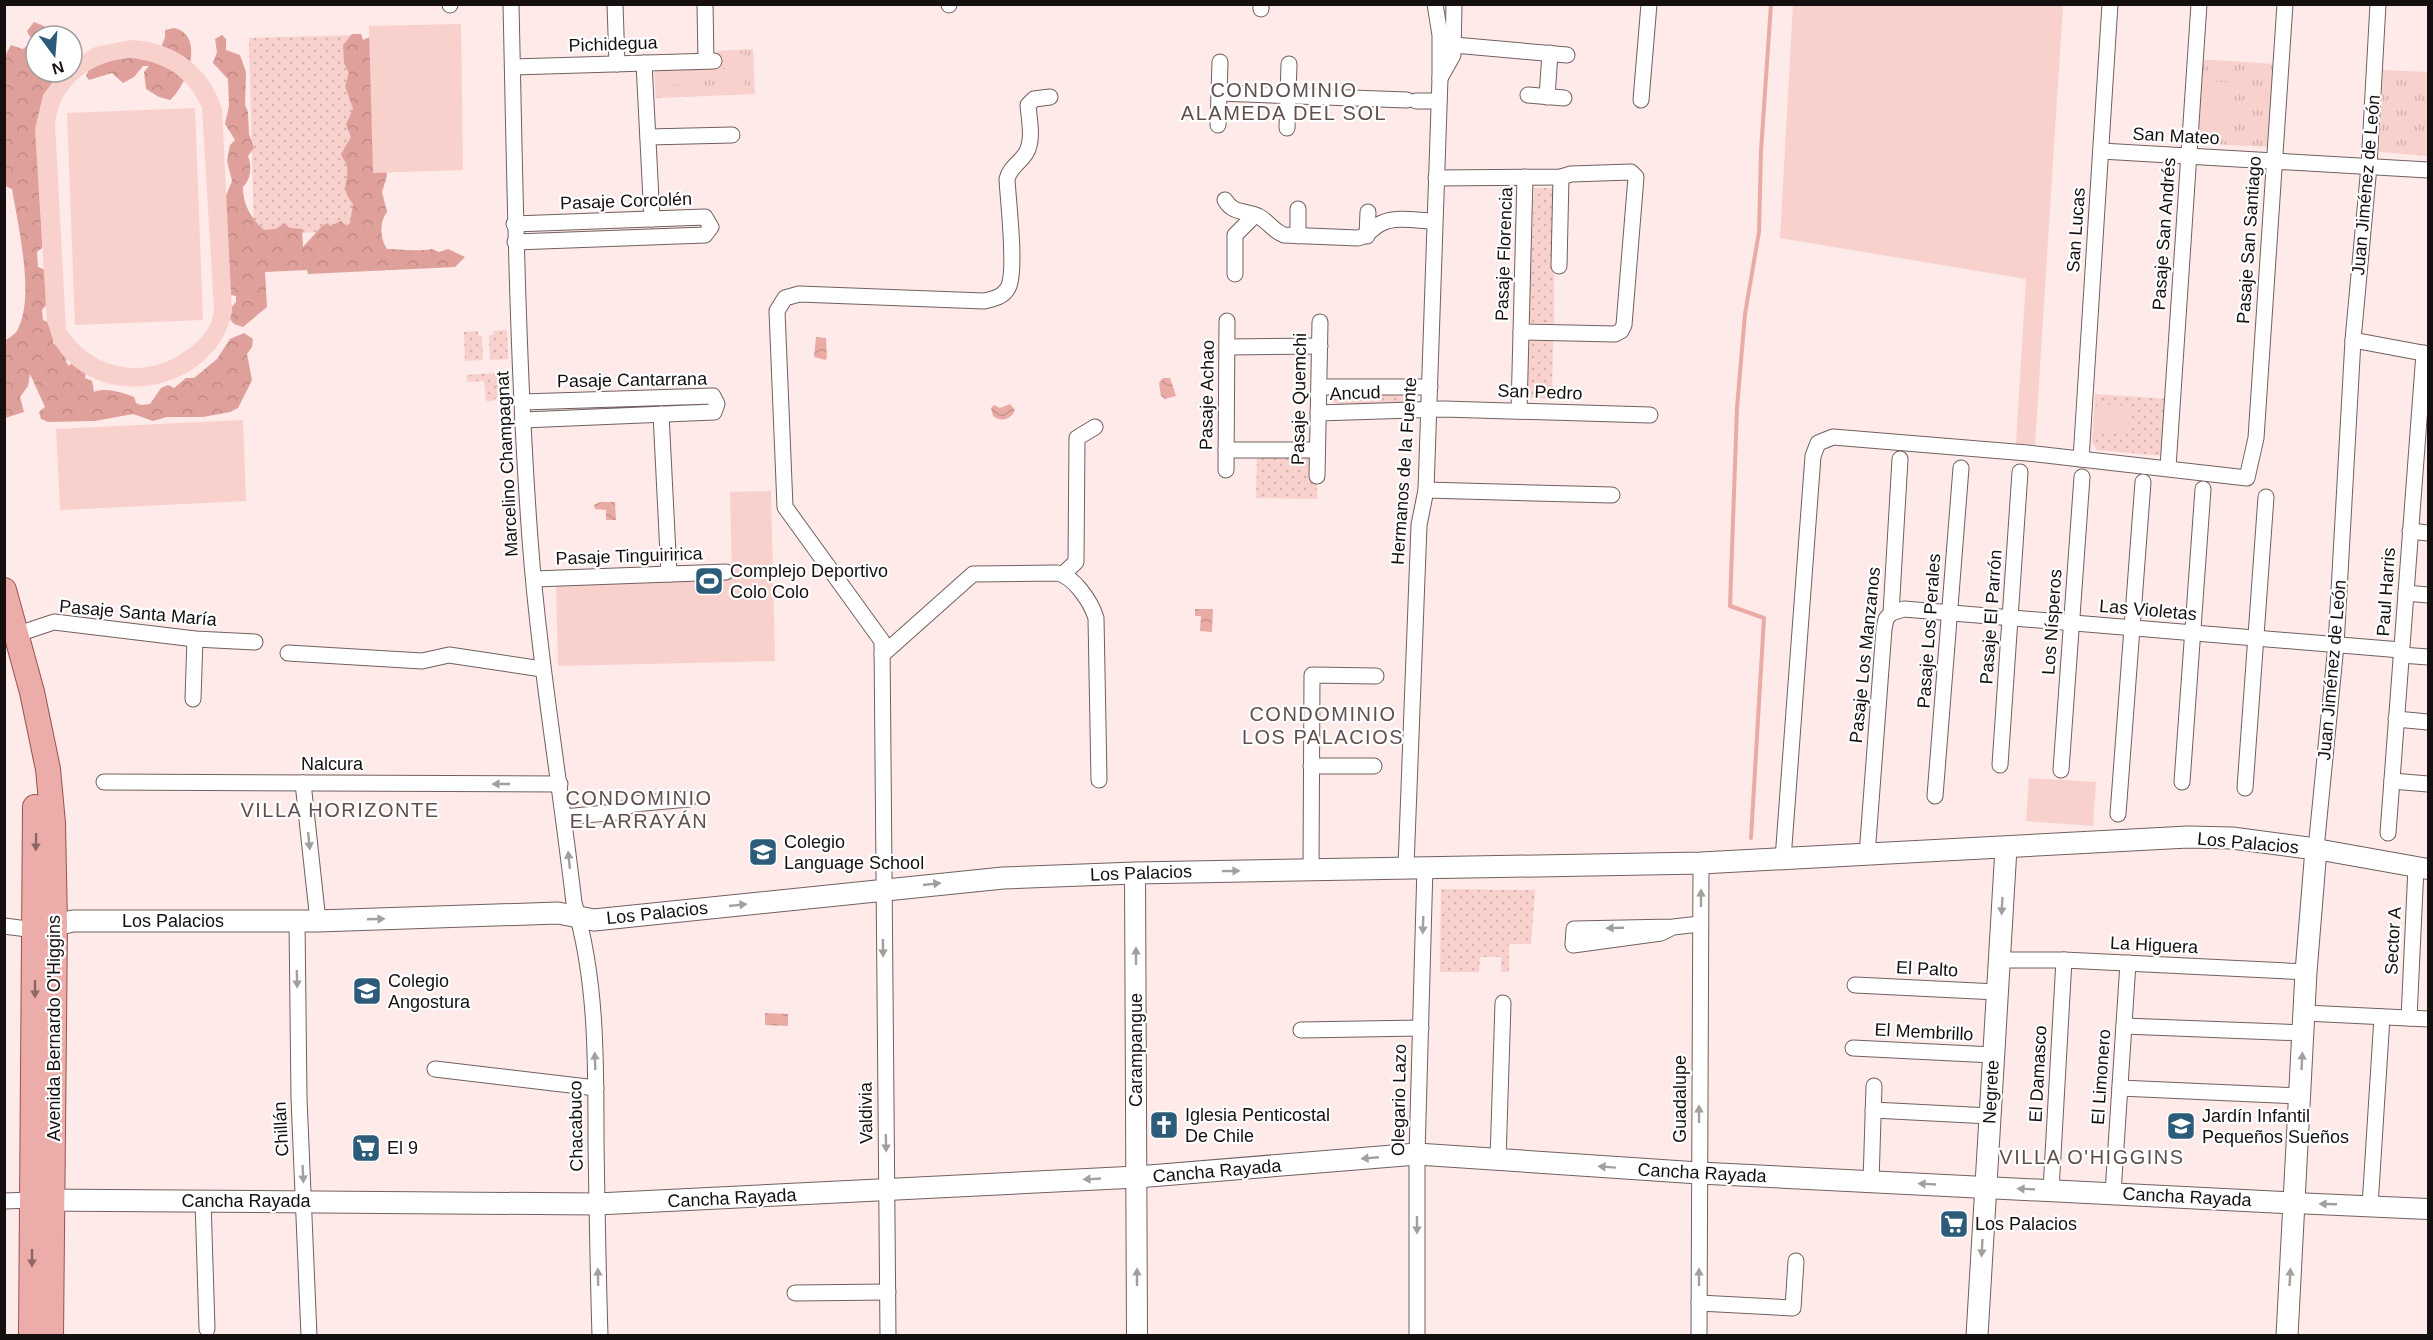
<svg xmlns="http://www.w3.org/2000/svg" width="2433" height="1340" font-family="Arial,sans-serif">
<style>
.grass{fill:url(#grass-dots)}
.forest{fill:url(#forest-crowns)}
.park{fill:url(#park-tufts)}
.garden{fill:#f8d1cd;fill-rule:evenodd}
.water{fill:url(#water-waves)}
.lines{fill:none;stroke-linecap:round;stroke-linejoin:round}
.stream{stroke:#eaaba5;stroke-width:4}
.minor-casing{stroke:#71605f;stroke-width:17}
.tertiary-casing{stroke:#71605f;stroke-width:22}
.secondary-casing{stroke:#71605f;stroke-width:23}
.primary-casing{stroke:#99524f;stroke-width:26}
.minor{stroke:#fff;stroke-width:15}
.tertiary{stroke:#fff;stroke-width:20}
.secondary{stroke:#fff;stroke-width:21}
.primary{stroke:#ecadaa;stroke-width:24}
.oneway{fill:#a29f9f}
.oneway2{fill:#8c6664}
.labels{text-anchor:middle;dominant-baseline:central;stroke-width:4.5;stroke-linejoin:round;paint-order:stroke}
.street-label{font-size:18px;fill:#160f0f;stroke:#fff}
.poi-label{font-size:18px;fill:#160f0f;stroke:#fff;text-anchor:start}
.neighbourhood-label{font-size:20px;letter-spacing:1.5px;fill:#604f4e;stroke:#fff}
</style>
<defs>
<pattern id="grass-dots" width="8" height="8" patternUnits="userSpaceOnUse" patternTransform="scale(1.5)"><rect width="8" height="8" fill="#f8d1cd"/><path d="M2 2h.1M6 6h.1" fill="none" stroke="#d4b2af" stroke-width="1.8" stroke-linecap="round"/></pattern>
<pattern id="forest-crowns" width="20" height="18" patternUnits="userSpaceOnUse" patternTransform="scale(1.5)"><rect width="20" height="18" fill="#dfa09b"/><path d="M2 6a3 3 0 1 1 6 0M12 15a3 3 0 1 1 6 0" fill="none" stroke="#bf8984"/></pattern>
<pattern id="park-tufts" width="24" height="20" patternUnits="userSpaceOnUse" patternTransform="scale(1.5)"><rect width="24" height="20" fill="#f8d1cd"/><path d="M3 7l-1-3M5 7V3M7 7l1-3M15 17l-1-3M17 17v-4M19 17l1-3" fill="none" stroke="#d4b2af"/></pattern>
<pattern id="water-waves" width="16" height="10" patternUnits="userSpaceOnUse" patternTransform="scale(1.5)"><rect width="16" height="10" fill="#eaaba5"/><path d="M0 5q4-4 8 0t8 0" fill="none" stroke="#c8928d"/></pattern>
</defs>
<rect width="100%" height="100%" fill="#feeae8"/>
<g class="grass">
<polygon points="359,35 363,231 254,234 249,38"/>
<polygon points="1534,188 1554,188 1554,324 1529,323"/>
<polygon points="507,330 508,359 490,360 489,335 493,335 493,331"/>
<polygon points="478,331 478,336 482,336 483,360 465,361 464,332"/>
<polygon points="1538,338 1553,341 1552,399 1527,398 1529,341"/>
<polygon points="509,372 510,385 493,401 486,401 484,381 467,382 466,375"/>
<polygon points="1359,394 1391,394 1412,398 1415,402 1356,407 1330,402 1333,398 1350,398"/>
<polygon points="2095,394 2169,399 2164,456 2097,450 2092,442"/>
<polygon points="1310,456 1317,479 1317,499 1256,498 1257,457"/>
<polygon points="1441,889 1535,890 1531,944 1509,944 1509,972 1501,972 1501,957 1480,957 1479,972 1440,972"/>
</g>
<g class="forest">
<path d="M34,22L44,26L51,36H36V72H64L54,88L49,242L37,252L38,267L48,271L50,300L42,310L43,320L54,325L53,343L67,353L66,362L69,366L75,359L86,370L85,378L92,381L94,392C106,387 123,393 134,397L136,403L141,405L150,404L161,388L168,385L174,388L186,378H194L217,359L230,339L244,333L253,339L252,347L247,354L252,380L238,408L230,412L203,417H167L153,421L133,414L95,421L48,422L41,419L39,412L45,407L30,374L28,386L20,397L24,412L5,418L4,341C9,338 16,334 18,329C35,296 18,226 12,189L5,186V56L11,45L23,49L32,41L27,31Z"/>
<path d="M174,28C206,35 187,86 170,100L159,97L146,89L144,72L149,66H143L134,77L123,83L112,73L89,80L86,76L92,63L161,48L165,37V30Z"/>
<path d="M352,34H361L363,40L372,36L387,176L382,192L387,212C379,222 380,239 387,249C405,249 413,252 432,249L439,252L448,249L465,257L455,267L308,274L307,270L265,272L267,307L243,327L234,324L226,314L236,302V296L224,294L223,203L232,181L227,161L230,145L235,140L225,124L229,106L228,79L213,63L217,52L215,39L222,35L226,39V50L240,55L246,72L245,105L248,112L249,134L254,148L248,156C252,167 251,179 243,187C242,203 252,220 264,230L276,229L284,223L290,228L302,229L303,247L322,226L328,223L330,226L341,221L346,226L350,223L353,204C339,186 349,185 347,167C347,163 342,158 341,154L351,137L346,124L353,109L345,86L349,73L344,63L343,45Z"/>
</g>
<g class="park">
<polygon points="753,49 755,94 656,98 654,69 717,66 717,51"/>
<polygon points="2197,59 2276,64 2270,147 2192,143"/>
<polygon points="2383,70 2428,72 2428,156 2379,152"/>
</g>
<g class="garden">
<polygon points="1793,5 2063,5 2035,445 2016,444 2026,279 1780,238"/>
<polygon points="461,24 463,170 373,173 369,26"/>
<path d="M131,40C175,42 209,67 222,109L232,312C216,392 98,415 55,344C52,338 50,329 47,322L35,129L43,95L60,72H72V61L95,47ZM131,58C165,62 188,76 202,108L214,309C213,327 202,339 187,350C146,380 94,372 66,329L55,124C59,84 93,60 131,58Z"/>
<polygon points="745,54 745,77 728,77 720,81 722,69 726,69 721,67 721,55"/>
<polygon points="683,71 691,84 670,85 656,93 655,72"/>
<polygon points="730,79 745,80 746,94 656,97 675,86 705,88"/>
<polygon points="2201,81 2234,83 2230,136 2198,134"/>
<polygon points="195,108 203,320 75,325 67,113"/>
<polygon points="2097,404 2129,406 2127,433 2095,430"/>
<polygon points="243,420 246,501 60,510 56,429"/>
<polygon points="771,491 775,661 558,666 556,584 732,578 730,492"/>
<polygon points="2029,778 2096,782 2093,826 2026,821"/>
</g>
<g class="water">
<polygon points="816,337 826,338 827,358 825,360 814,357"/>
<polygon points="1163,378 1170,378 1176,396 1165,399 1161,396 1159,383"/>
<path d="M1010,404L1015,410C1011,420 1001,422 993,416L991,408L994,405L1000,408Z"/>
<polygon points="600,502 615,502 616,520 606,520 606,510 595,509 594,505"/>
<polygon points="1195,609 1213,609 1212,632 1200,631 1201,616 1195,616"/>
<polygon points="765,1013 788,1014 788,1026 765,1025"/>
</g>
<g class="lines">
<polyline class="stream" points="1751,838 1764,618 1730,606 1737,408 1745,314 1759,232 1761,151 1771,4"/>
<g class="minor-casing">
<g id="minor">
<path d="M511,4C515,183 517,361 530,539C539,661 560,781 574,903C597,980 596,1063 596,1143C597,1207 598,1271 600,1336"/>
<polyline points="615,4 617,64"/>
<polyline points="705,4 706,61"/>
<polyline points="450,5 450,4"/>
<polyline points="949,5 949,4"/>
<polyline points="1261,9 1261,4"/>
<polyline points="1454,45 1567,55"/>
<polyline points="644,63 652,219"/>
<polyline points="513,67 714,61"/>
<polyline points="1440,78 1453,55 1454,4"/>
<polyline points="1219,93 1407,100"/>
<polyline points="1528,95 1564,98"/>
<polyline points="1547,97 1550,53"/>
<polyline points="1641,100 1649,4"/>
<polyline points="1416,101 1439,101"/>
<polyline points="1218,125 1220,62"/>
<polyline points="1287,128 1289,64"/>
<polyline points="648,137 732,135"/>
<polyline points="2101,151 2428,170"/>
<polyline points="1436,178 1561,177 1571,174 1631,172 1636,177 1624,325 1621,331 1615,334 1521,332"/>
<path d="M1225,200C1233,214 1245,210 1258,216C1268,221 1273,231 1284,235L1358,238C1369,236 1372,227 1382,223C1397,216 1418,221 1434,221"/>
<polyline points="514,224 705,217 711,227 705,235 515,242"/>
<polyline points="1298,236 1298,209"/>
<polyline points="1367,236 1368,212"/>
<polyline points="1559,266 1561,177"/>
<polyline points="1235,274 1235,235 1255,215"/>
<polyline points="2353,340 2428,354"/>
<polyline points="1227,347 1320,346"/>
<polyline points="1319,387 1430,387"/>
<polyline points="522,402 713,396 717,404 714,412 523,420"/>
<polyline points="1519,411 1525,177"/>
<polyline points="1318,413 1444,409 1650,415"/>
<polyline points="661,414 669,574"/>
<polyline points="1226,450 1317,450"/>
<polyline points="2081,459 2110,4"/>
<polyline points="2168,467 2199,4"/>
<polyline points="1226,470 1227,321"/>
<polyline points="1317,476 1320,322"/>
<polyline points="1426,490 1612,495"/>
<polyline points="2410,531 2428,533"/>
<polyline points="1063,574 1076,562 1077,438 1095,427"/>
<polyline points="534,579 726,572"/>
<polyline points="2406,593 2428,595"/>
<polyline points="1891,613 1904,609 2401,650"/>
<polyline points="18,634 54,622 195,639 255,642"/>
<polyline points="288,653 422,661 449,655 542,669"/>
<path d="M882,655L973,574L1057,573C1074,576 1091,602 1096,618L1099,780"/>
<polyline points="2401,655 2428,657"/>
<polyline points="193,699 195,639"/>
<polyline points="2396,719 2428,722"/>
<polyline points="2000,765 2020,472"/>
<polyline points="1311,766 1374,766"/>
<polyline points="2061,770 2082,477"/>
<polyline points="2392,781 2428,784"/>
<polyline points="104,782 560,784"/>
<polyline points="2182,782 2203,489"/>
<polyline points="303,783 318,921"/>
<polyline points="2245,788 2266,497"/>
<polyline points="1935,796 1961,468"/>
<polyline points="2118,814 2143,482"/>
<polyline points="564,817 617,812 633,804 689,799"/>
<polyline points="2388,833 2424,353"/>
<polyline points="2316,849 2336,645 2353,340 2369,166 2378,4"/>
<polyline points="1867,855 1884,629 1886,619 1891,613 1900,459"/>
<polyline points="1783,859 1813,456 1818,443 1833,437 2027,453 2247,478 2256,438 2285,4"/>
<polyline points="1406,867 1419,525 1426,490 1440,78 1440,35 1435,4"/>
<polyline points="1311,869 1312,675 1376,676"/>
<polyline points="297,921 299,1098 309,1336"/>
<polyline points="4,926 35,930"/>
<polyline points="1673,927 1661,933 1573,945 1574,929 1673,927 1700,924"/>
<polyline points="1999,960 2064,960 2306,972"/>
<polyline points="1855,985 1997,992"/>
<polyline points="2305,1013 2428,1019"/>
<polyline points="2409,1018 2416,867"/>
<polyline points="2124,1026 2304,1033"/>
<polyline points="1301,1030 1421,1028"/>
<polyline points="1853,1048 1993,1055"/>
<polyline points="435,1069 596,1088"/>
<polyline points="2120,1088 2300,1096"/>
<polyline points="1873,1110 1990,1116"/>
<polyline points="1498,1160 1503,1003"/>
<polyline points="1871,1182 1874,1086"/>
<polyline points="2051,1190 2064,960"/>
<polyline points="2113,1193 2128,963"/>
<polyline points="203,1200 207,1329"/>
<polyline points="4,1201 32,1200"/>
<polyline points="2370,1206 2382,1017"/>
<polyline points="795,1293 888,1292"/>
<polyline points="1699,1303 1793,1308 1796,1261"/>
<path d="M888,1336L882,641L785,507L777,311L785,298L799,294L984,301C993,299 1003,297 1008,288C1017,272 1008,201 1007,179C1010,167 1020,163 1026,153C1034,140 1029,119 1028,105L1034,99L1050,97"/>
<polyline points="1417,1336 1417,1154 1425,866"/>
<polyline points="1699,1336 1701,863"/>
</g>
</g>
<g class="tertiary-casing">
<g id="tertiary">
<polyline points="2316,849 2428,869"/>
<polyline points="1135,873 1137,1336"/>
<polyline points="2294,1203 2428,1209"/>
</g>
</g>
<g class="secondary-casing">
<g id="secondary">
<polyline points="41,928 73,921 318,921 558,913 594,920 1003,878 1135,873 1701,863 2188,837 2232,838 2316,849 2306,972 2287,1336"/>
<polyline points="35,1200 597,1204 1137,1177 1417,1154 1699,1173 2294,1203"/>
<polyline points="1977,1336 2006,848"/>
</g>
</g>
<g class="primary-casing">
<g id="primary">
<polyline points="4,590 32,692 48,769 53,823 55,923 51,1336"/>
<polyline points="31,1336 35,807"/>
</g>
</g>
<use href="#minor" class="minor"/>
<use href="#tertiary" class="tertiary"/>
<use href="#secondary" class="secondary"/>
<use href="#primary" class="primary"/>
</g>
<defs><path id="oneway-solid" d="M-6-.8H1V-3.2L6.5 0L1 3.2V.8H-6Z" transform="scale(1.5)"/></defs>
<g class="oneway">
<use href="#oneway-solid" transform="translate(501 784) rotate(-180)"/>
<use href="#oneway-solid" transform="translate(309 841) rotate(84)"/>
<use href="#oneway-solid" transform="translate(569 860) rotate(-96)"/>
<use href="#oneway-solid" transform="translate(1231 871) rotate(-1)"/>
<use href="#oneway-solid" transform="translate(932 884) rotate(-6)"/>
<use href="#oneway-solid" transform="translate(1701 898) rotate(-90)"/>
<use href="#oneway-solid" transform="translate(738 905) rotate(-6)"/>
<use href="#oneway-solid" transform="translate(2002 906) rotate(93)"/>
<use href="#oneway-solid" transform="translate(376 919) rotate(-2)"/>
<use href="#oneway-solid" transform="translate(1423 925) rotate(92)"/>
<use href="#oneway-solid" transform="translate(1615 928) rotate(178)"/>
<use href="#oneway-solid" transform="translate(883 948) rotate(89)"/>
<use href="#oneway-solid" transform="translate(1136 956) rotate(-90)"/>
<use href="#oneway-solid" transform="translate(297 979) rotate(89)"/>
<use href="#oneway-solid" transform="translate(595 1061) rotate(-92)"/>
<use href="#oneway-solid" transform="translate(2302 1061) rotate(-87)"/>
<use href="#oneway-solid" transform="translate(1699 1114) rotate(-90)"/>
<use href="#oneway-solid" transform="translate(886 1143) rotate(89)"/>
<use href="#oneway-solid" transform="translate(1370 1158) rotate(175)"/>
<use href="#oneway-solid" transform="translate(1607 1167) rotate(-176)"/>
<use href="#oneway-solid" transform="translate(303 1174) rotate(87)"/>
<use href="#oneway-solid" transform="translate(1092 1179) rotate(177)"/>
<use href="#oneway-solid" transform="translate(1927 1184) rotate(-177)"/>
<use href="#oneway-solid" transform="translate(2026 1189) rotate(-177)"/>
<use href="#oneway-solid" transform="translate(2328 1204) rotate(-178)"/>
<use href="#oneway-solid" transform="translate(1417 1225) rotate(90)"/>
<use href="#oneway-solid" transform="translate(1982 1248) rotate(93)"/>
<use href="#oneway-solid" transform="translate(598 1277) rotate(-91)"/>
<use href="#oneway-solid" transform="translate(1137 1277) rotate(-90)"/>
<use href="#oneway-solid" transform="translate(1699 1277) rotate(-90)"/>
<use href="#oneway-solid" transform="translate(2290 1277) rotate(-87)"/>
</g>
<g class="oneway2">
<use href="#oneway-solid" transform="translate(36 842) rotate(91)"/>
<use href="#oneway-solid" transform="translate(35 989) rotate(90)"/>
<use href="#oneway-solid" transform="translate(32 1258) rotate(90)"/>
</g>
<defs>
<g id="stadium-square" transform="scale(1.5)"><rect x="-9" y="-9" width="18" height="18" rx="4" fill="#2d5b7a" stroke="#fff"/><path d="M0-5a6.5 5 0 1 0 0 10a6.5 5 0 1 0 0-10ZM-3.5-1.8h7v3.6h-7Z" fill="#fff"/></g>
<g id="school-square" transform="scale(1.5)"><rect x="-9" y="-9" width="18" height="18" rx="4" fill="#2d5b7a" stroke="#fff"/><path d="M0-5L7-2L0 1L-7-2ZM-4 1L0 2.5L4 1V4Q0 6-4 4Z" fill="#fff"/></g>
<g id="church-square" transform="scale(1.5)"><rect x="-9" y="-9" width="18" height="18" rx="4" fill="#2d5b7a" stroke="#fff"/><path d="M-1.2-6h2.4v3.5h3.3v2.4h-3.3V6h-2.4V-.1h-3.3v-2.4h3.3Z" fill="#fff"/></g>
<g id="supermarket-square" transform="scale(1.5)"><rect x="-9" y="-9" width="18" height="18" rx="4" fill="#2d5b7a" stroke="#fff"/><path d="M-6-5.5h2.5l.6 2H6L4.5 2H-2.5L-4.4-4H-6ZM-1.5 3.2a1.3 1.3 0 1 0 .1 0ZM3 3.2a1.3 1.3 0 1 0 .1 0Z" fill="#fff"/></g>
</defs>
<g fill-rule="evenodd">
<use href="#stadium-square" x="709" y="581"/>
<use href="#school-square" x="763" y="852"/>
<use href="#school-square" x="367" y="991"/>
<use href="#church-square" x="1164" y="1125"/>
<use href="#school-square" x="2181" y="1126"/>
<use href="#supermarket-square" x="366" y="1148"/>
<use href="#supermarket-square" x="1954" y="1224"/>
</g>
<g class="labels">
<g class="street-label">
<text transform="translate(613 44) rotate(-2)">Pichidegua</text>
<text transform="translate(2176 136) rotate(3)">San Mateo</text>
<text transform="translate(2366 185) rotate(-85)">Juan Jiménez de León</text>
<text transform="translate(626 201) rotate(-2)">Pasaje Corcolén</text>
<text transform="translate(2076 230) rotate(-86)">San Lucas</text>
<text transform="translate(2164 234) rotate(-86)">Pasaje San Andrés</text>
<text transform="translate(2249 240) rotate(-86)">Pasaje San Santiago</text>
<text transform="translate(1504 254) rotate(-88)">Pasaje Florencia</text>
<text transform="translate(632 380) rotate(-1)">Pasaje Cantarrana</text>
<text transform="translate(1540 392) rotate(2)">San Pedro</text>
<text transform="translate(1355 393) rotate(-2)">Ancud</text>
<text transform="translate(1207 395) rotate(-89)">Pasaje Achao</text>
<text transform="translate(1299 399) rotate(-89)">Pasaje Quemchi</text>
<text transform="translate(507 464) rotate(-93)">Marcelino Champagnat</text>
<text transform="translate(1404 471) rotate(-86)">Hermanos de la Fuente</text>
<text transform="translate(629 556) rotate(-2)">Pasaje Tinguiririca</text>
<text transform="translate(2386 592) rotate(-86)">Paul Harris</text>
<text transform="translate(2148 610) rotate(5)">Las Violetas</text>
<text transform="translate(138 613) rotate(5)">Pasaje Santa María</text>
<text transform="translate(1991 617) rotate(-86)">Pasaje El Parrón</text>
<text transform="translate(2052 622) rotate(-86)">Los Nísperos</text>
<text transform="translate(1929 631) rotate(-86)">Pasaje Los Perales</text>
<text transform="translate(1865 655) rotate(-84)">Pasaje Los Manzanos</text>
<text transform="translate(2332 670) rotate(-85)">Juan Jiménez de León</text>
<text x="332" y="764">Nalcura</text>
<text transform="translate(2248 843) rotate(5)">Los Palacios</text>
<text transform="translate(1141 873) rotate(-2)">Los Palacios</text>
<text transform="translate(657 913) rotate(-6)">Los Palacios</text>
<text x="173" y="921">Los Palacios</text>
<text transform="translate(2393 941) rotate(-87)">Sector A</text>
<text transform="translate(2154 945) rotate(3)">La Higuera</text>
<text transform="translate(1927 969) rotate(3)">El Palto</text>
<text transform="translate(54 1028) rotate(-90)">Avenida Bernardo O'Higgins</text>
<text transform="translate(1924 1032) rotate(3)">El Membrillo</text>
<text transform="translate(1136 1050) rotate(-90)">Carampangue</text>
<text transform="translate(2038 1074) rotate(-87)">El Damasco</text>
<text transform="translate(2101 1077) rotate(-86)">El Limonero</text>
<text transform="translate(1991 1092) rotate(-87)">Negrete</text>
<text transform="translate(1680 1099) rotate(-90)">Guadalupe</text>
<text transform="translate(1399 1100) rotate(-89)">Olegario Lazo</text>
<text transform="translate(866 1113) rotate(-91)">Valdivia</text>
<text transform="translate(576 1126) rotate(-91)">Chacabuco</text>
<text transform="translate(281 1129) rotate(-93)">Chillán</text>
<text transform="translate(1217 1171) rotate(-5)">Cancha Rayada</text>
<text transform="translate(1702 1173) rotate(3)">Cancha Rayada</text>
<text transform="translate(2187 1197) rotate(3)">Cancha Rayada</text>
<text transform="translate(732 1198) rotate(-3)">Cancha Rayada</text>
<text x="246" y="1201">Cancha Rayada</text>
</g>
<g class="poi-label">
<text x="730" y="571">Complejo Deportivo<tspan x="730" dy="21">Colo Colo</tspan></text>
<text x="784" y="842">Colegio<tspan x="784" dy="21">Language School</tspan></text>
<text x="388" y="981">Colegio<tspan x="388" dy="21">Angostura</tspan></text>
<text x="1185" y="1115">Iglesia Penticostal<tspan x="1185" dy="21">De Chile</tspan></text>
<text x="2202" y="1116">Jardín Infantil<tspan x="2202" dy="21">Pequeños Sueños</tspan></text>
<text x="387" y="1148">El 9</text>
<text x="1975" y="1224">Los Palacios</text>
</g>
<g class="neighbourhood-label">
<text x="1284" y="90">CONDOMINIO<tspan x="1284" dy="23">ALAMEDA DEL SOL</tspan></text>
<text x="1323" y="714">CONDOMINIO<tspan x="1323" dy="23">LOS PALACIOS</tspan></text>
<text x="639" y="798">CONDOMINIO<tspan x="639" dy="23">EL ARRAYÁN</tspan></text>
<text x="340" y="810">VILLA HORIZONTE</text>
<text x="2092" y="1157">VILLA O'HIGGINS</text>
</g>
</g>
<rect width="2433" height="1340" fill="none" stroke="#160f0f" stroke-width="12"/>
<g transform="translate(54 54) rotate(164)"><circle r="28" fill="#ffffff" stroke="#a29f9f" stroke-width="1.5"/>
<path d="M0-4.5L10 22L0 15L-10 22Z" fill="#2d5b7a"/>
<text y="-9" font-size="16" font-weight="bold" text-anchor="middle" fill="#160f0f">N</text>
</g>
</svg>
